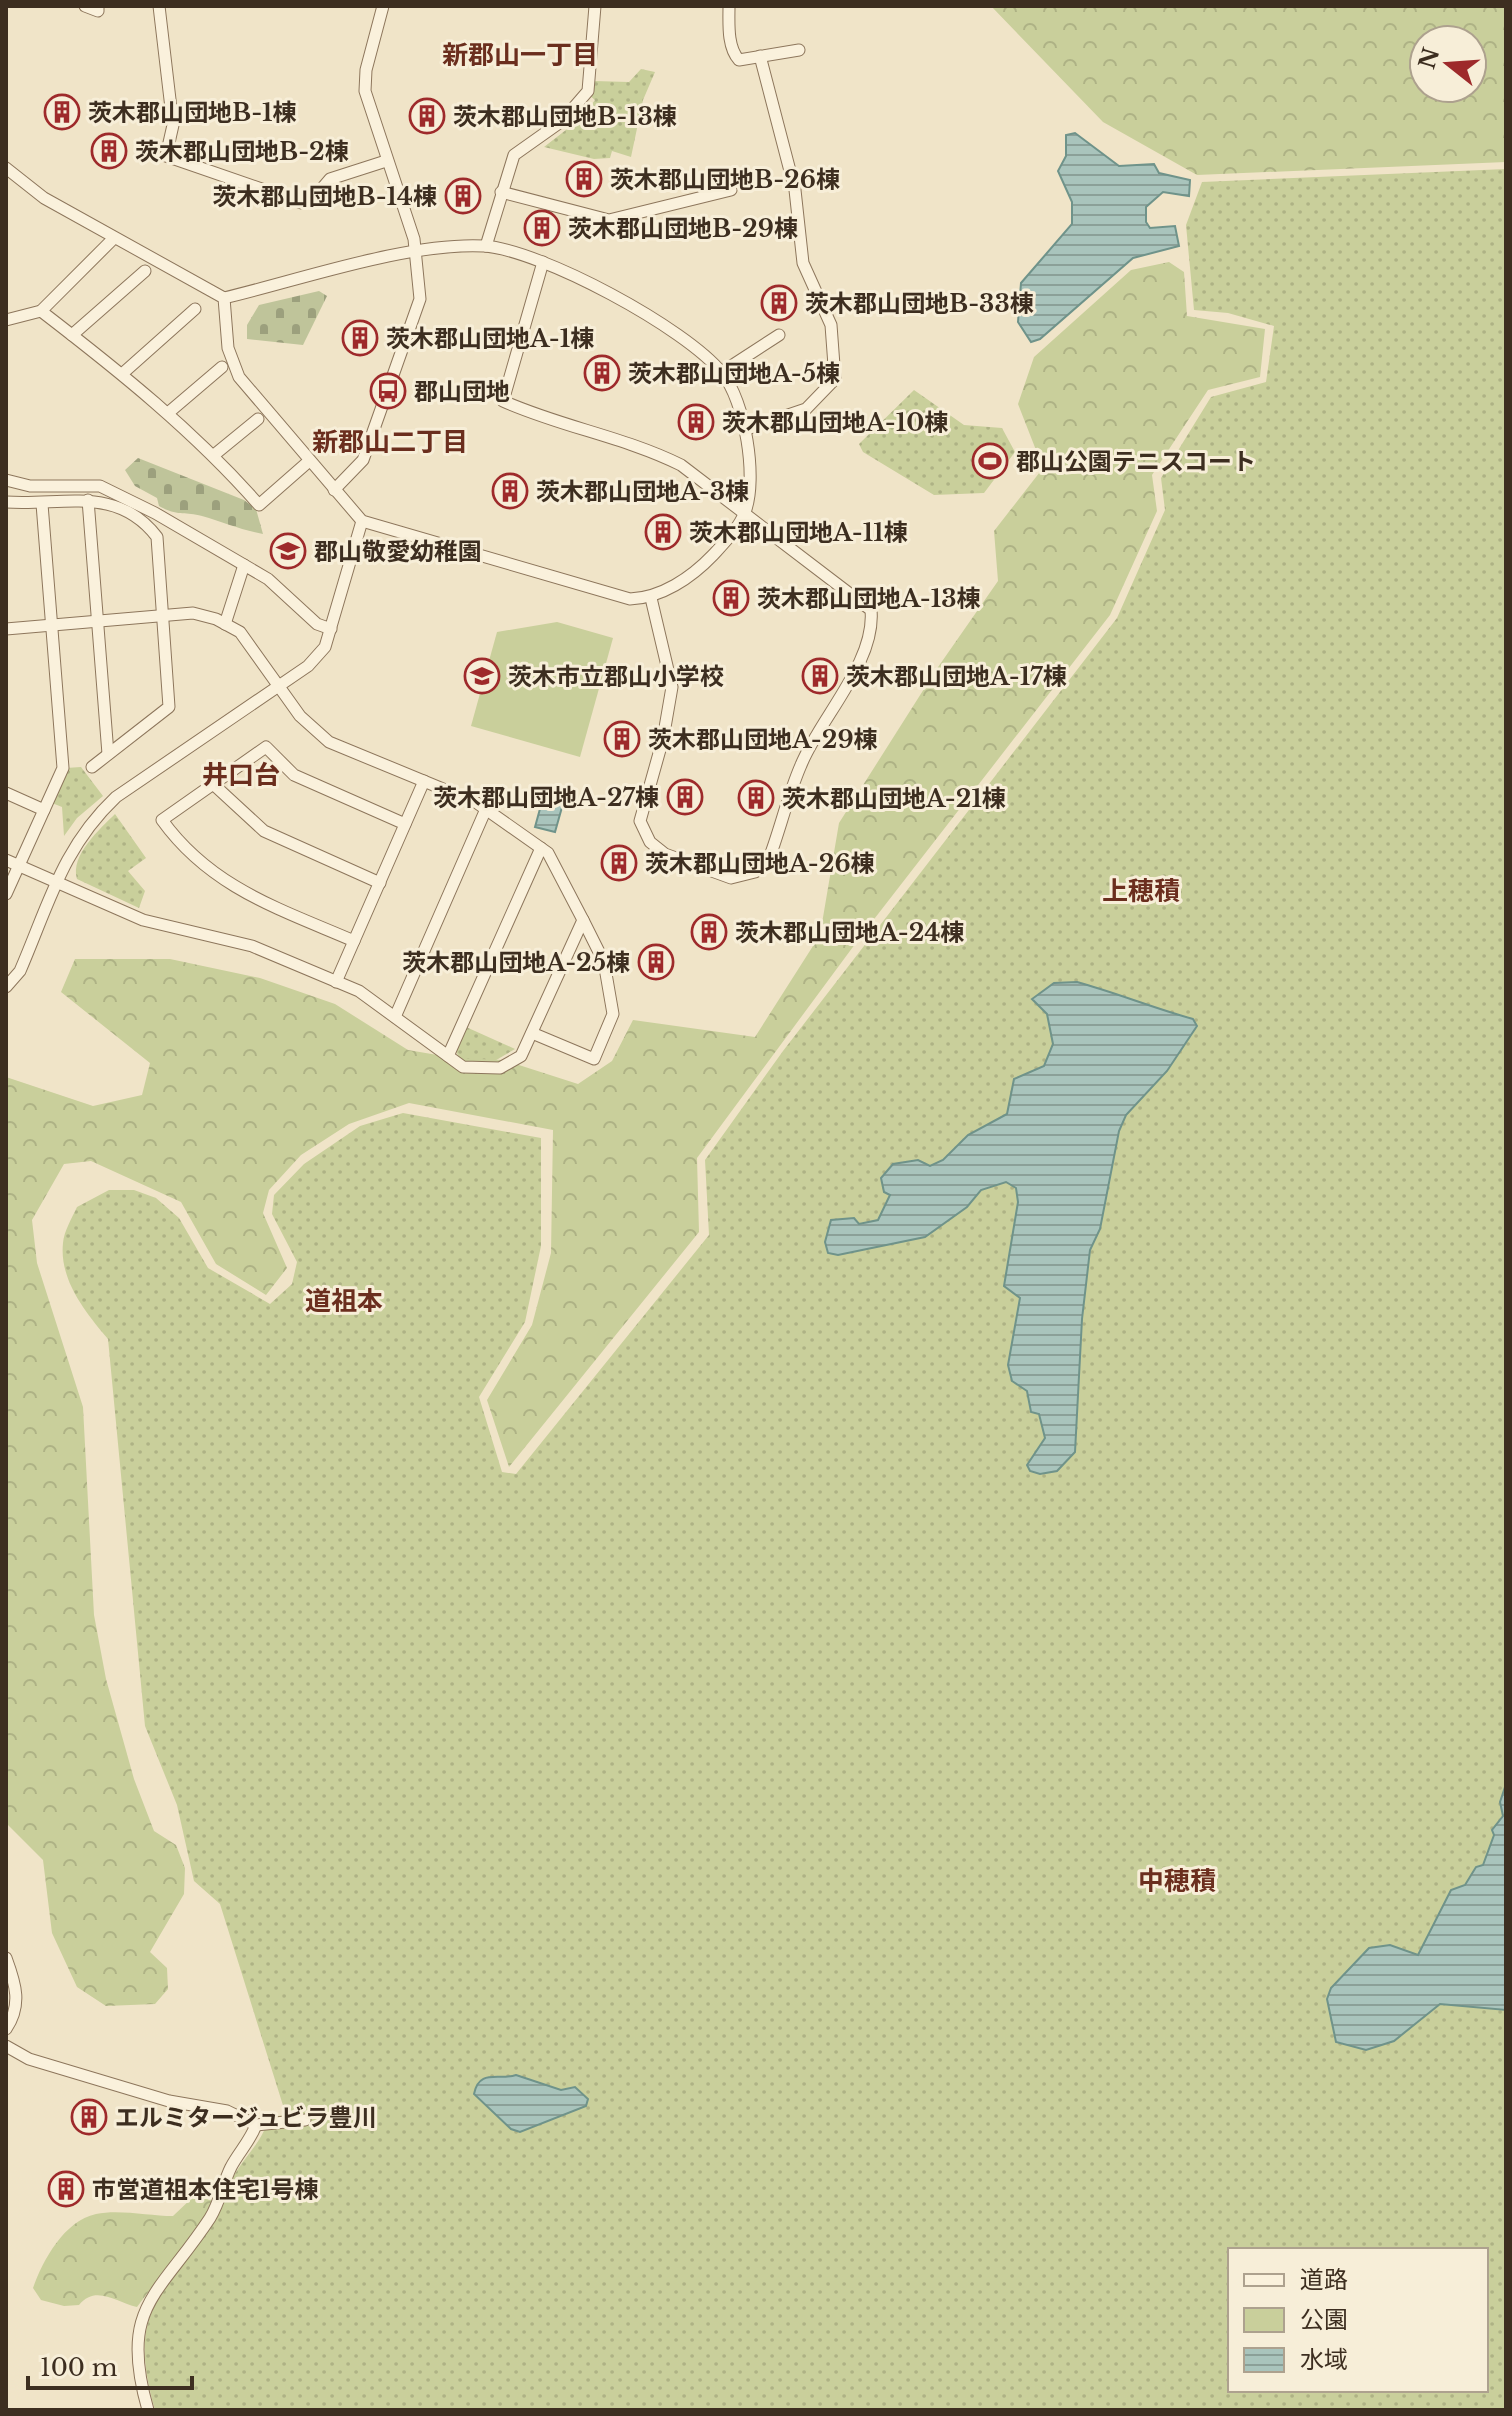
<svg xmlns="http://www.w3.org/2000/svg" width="1512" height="2416" font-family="'Libre Baskerville','Noto Sans JP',serif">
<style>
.green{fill:url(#green-dots);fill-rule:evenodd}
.forest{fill:url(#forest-crowns);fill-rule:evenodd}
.cemetery{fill:url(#cemetery-stones)}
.pitch{fill:#c9cf9b}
.water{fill:url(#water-rules);stroke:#6f938a;stroke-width:2}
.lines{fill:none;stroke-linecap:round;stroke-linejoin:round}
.minor-casing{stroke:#8d765c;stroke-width:13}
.minor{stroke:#faf1dc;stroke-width:11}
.labels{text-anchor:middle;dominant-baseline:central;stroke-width:6;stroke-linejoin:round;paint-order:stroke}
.poi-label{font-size:24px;font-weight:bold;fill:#3d2e20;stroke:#f7eed8;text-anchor:start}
.neighbourhood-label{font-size:26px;font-weight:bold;fill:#6b2e1e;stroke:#f7eed8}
</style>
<defs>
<pattern id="green-dots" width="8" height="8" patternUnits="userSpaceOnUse" patternTransform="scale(2)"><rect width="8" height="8" fill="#c9cf9b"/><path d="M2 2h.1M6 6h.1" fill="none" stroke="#aeb285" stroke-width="1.8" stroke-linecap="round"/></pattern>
<pattern id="forest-crowns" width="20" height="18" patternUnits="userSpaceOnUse" patternTransform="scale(2)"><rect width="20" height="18" fill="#c9cf9b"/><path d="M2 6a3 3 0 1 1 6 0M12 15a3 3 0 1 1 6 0" fill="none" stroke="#aeb285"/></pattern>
<pattern id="cemetery-stones" width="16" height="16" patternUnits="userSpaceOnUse" patternTransform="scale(2)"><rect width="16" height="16" fill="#bfc49a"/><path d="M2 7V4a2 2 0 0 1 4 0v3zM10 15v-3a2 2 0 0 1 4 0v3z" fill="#9ca07d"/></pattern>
<pattern id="water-rules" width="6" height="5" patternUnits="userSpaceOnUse" patternTransform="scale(2)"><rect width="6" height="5" fill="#a9c4bc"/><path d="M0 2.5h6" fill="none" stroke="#8ba098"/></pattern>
</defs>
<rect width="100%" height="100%" fill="#f0e4c8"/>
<g class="green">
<polygon points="641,69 655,72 643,100 631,157 612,151 610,158 594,159 544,147 580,119 595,100 589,95 594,81 629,82"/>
<path d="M1506,169V2410H155C125,2305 165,2299 215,2219C225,2203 228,2184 238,2169C250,2151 264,2138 269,2117L286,2115L220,1904L194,1881L177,1805L145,1726L108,1339C86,1313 59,1280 63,1243C64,1231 72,1218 77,1207L109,1190H134L156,1198L179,1218L208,1268L270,1304L292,1284L297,1262L272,1214L274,1195L304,1164L360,1126L403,1113L541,1138V1246L525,1322L479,1397L502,1472L516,1474L709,1235L705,1160L783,1051L1117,618L1165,510L1161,478L1211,397L1266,382L1274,326L1228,313L1194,310L1186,225L1202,182ZM1230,2250H1486V2390H1230Z"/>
<polygon points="914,390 964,425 1002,428 1015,452 984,493 934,495 863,452 859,444"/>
<polygon points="81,767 103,796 77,818 64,836 62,807 52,803 66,768"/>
<path d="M115,814L146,858L128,871L145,891L139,908L77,879C70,855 100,829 115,814Z"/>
<polygon points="466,1027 515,1049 491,1063 460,1060 456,1051"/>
</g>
<g class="forest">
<path d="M991,6H1506V162L1197,175L1103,122ZM1424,40H1472V88H1424Z"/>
<polygon points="1169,262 1184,272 1187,316 1265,329 1260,377 1208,390 1152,475 1157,511 1110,615 861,936 697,1158 699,1232 509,1467 487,1400 532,1325 551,1253 553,1130 409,1103 349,1124 301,1155 269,1190 263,1213 287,1268 266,1295 216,1264 181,1202 91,1161 64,1164 32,1220 37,1263 83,1407 94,1615 106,1679 134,1779 154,1831 176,1845 185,1868 184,1894 150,1952 167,1968 168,1989 155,2004 106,2006 77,1987 52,1933 43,1860 6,1823 6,1077 93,1106 142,1095 150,1063 61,992 75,959 170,959 260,978 335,1004 408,1050 455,1058 503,1060 578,1084 612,1061 633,1020 755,1037 820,935 839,823 936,670 998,581 994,531 1043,468 1018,404 1034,357 1131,270"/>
<path d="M193,2197L212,2200L207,2214L137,2307C117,2303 96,2284 79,2305L64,2306L41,2300L33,2288C43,2260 64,2221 96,2214C119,2209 150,2216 173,2216Z"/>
</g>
<g class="cemetery">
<polygon points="319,291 327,296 303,345 247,339 247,325 259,305"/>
<path d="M138,458L244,500L256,509L263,534C241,530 223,522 202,516C184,511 179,517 159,506L157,498L135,486L125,470Z"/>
</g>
<g class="pitch">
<polygon points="998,442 1009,455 982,479 970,466"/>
<polygon points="557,622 613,638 580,757 471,726 497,632"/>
</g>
<g class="water">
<polygon points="1075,133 1119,166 1154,164 1159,173 1190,180 1189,196 1163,192 1146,207 1146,222 1150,228 1175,226 1179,246 1133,258 1040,339 1031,342 1018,322 1021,283 1072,224 1072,202 1058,171 1066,156 1066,135"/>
<polygon points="546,787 566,793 555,832 535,827"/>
<path d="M1077,982C1117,993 1153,1008 1193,1019L1197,1026L1167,1071L1126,1115L1119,1131L1100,1229L1090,1250L1082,1319L1075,1452L1057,1471L1040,1474L1030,1471L1027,1465L1045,1438L1039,1414L1031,1412L1027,1391L1012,1381L1008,1365L1020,1298L1004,1286L1018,1202L1016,1188L1006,1182L981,1190L967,1207L925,1237L838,1255L828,1253L825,1242L831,1220L854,1218L859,1224L878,1220L890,1195L884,1192L881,1178L893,1164L918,1160L930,1166L943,1160L968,1135L1007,1114L1014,1079L1044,1066L1053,1044L1047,1014L1032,999L1054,983Z"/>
<polygon points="1506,1784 1506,2010 1440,2004 1394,2041 1366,2050 1336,2042 1327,1999 1331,1988 1369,1948 1390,1945 1418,1955 1451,1890 1465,1885 1476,1867 1483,1865 1494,1835 1492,1830 1503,1816 1500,1802"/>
<path d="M516,2075L561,2090L575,2087L588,2099L586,2106L520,2132L511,2129L474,2094C479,2068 499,2081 516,2075Z"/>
</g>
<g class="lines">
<g class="minor-casing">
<g id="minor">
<polyline points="85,6 98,11 98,6"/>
<polyline points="159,6 173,125 166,156 302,203 313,199 330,179 386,161"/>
<path d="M729,6C729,23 727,47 739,60L799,50"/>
<path d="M6,168L44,198L224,298C300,280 408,242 484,246C541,250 686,328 722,373C745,401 758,478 745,512C739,528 724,543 713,555C691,578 661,598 630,599L362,521L239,377L228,348L224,298"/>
<polyline points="501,192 609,220 731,190"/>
<polyline points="486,246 514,155 562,121 588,91 595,6"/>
<path d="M543,262L503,401C561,427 625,437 681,465L871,610C876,662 820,718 801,765C787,797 780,831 767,864L755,872L731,878L665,854L650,842L640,821L663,739L672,687L651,598"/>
<path d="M41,311C119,371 194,431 259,505L308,462"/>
<polyline points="6,320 41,311 114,238"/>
<polyline points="72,335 145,271"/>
<polyline points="722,372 779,335"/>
<polyline points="122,374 195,309"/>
<polyline points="168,413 222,367"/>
<polyline points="744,430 806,409 835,379 831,325 803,263 795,190 760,56"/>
<polyline points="214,455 258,419"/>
<polyline points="6,480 30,486 100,486 155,513 268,579 317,624 331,629"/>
<polyline points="334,490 363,460 420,299 414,239 365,91 366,70 383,6"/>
<polyline points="88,500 108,754"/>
<path d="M6,502C63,506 117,485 157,537L169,707L92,767"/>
<polyline points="225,624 244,565"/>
<polyline points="6,629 193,613 216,619 240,632 300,716 329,742 477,803 548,853 583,920 521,1056 500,1068 463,1067 359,991 252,946 143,920 6,860"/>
<polyline points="213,784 264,831 380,883"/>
<polyline points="6,793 44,810"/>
<polyline points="6,894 63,768 42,504"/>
<path d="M354,941C280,909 211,888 162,820L266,747L294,775L405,824"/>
<polyline points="336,982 424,781"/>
<path d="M6,987L20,971C49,904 62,848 116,797L308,666L325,647L362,521"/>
<polyline points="395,1017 486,809"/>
<polyline points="532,1033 594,1059 613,1014 604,962 583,920"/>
<polyline points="448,1056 541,848"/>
<path d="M6,1958C16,1985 22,2005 6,2029"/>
<polyline points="6,2046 29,2059 169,2101 227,2111 256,2125 305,2120"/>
<path d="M148,2410C118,2306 159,2296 210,2218C220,2202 223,2183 231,2167C239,2152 250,2141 256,2125"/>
</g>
</g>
<use href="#minor" class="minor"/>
</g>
<defs>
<g id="building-ring" transform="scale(1.8)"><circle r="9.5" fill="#f7eed8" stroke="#9e2a2b" stroke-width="1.5"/><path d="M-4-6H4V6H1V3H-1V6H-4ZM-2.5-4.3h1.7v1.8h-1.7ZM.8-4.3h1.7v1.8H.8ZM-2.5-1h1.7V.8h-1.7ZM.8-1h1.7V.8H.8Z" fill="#9e2a2b"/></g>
<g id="bus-ring" transform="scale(1.8)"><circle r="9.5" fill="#f7eed8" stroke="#9e2a2b" stroke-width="1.5"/><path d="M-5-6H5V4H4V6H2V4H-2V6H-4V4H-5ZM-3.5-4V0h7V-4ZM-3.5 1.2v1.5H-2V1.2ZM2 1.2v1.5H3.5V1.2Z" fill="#9e2a2b"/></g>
<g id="stadium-ring" transform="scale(1.8)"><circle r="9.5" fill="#f7eed8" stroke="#9e2a2b" stroke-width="1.5"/><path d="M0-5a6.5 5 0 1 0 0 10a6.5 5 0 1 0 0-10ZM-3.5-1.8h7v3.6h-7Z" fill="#9e2a2b"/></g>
<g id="school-ring" transform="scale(1.8)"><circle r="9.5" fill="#f7eed8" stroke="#9e2a2b" stroke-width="1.5"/><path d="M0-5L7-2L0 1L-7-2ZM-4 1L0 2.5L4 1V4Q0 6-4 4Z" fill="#9e2a2b"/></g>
</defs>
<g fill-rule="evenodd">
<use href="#building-ring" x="62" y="112"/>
<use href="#building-ring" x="427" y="116"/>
<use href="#building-ring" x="109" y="151"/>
<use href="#building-ring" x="584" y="179"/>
<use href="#building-ring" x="463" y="196"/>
<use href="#building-ring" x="542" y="228"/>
<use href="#building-ring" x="779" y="303"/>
<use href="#building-ring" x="360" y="338"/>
<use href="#building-ring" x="602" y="373"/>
<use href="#bus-ring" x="388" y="391"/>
<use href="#building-ring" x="696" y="422"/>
<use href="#stadium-ring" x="990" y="461"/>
<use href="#building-ring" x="510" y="491"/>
<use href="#building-ring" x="663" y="532"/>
<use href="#school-ring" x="288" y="551"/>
<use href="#building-ring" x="731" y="598"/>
<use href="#school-ring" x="482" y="676"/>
<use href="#building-ring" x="820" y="676"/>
<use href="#building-ring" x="622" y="739"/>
<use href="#building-ring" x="685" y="797"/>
<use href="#building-ring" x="756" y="798"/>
<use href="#building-ring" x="619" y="863"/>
<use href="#building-ring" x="709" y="932"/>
<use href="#building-ring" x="656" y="962"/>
<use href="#building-ring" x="89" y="2117"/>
<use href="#building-ring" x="66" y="2189"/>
</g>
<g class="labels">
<g class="poi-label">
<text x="88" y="112">茨木郡山団地B-1棟</text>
<text x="453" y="116">茨木郡山団地B-13棟</text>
<text x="135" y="151">茨木郡山団地B-2棟</text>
<text x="610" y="179">茨木郡山団地B-26棟</text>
<text x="437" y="196" text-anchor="end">茨木郡山団地B-14棟</text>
<text x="568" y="228">茨木郡山団地B-29棟</text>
<text x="805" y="303">茨木郡山団地B-33棟</text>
<text x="386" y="338">茨木郡山団地A-1棟</text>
<text x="628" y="373">茨木郡山団地A-5棟</text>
<text x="414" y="391">郡山団地</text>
<text x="722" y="422">茨木郡山団地A-10棟</text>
<text x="1016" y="461">郡山公園テニスコート</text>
<text x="536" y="491">茨木郡山団地A-3棟</text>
<text x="689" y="532">茨木郡山団地A-11棟</text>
<text x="314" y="551">郡山敬愛幼稚園</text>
<text x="757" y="598">茨木郡山団地A-13棟</text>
<text x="508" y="676">茨木市立郡山小学校</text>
<text x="846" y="676">茨木郡山団地A-17棟</text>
<text x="648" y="739">茨木郡山団地A-29棟</text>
<text x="659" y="797" text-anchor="end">茨木郡山団地A-27棟</text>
<text x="782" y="798">茨木郡山団地A-21棟</text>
<text x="645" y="863">茨木郡山団地A-26棟</text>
<text x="735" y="932">茨木郡山団地A-24棟</text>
<text x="630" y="962" text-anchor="end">茨木郡山団地A-25棟</text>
<text x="115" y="2117">エルミタージュビラ豊川</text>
<text x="92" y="2189">市営道祖本住宅1号棟</text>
</g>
<g class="neighbourhood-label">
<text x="520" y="55">新郡山一丁目</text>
<text x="390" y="442">新郡山二丁目</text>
<text x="241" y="775">井口台</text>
<text x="1141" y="891">上穂積</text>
<text x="344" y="1301">道祖本</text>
<text x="1177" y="1881">中穂積</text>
</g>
</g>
<rect width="1512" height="2416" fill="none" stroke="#3d2e20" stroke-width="16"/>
<rect x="1228" y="2248" width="260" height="144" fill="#f7eed8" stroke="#ada18e" stroke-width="2"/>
<rect x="1244" y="2274" width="40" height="12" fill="#faf1dc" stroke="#ada18e" stroke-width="2"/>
<text x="1300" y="2288" font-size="24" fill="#3d2e20">道路</text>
<rect x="1244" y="2308" width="40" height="24" fill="#c9cf9b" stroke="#ada18e" stroke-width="2"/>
<text x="1300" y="2328" font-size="24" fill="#3d2e20">公園</text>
<rect x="1244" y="2348" width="40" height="24" fill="url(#water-rules)" stroke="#ada18e" stroke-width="2"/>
<text x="1300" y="2368" font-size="24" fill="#3d2e20">水域</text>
<g transform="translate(1448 64) rotate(287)"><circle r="38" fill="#f7eed8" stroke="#ada18e" stroke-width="2"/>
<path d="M0-6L14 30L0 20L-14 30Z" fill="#9e2a2b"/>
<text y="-12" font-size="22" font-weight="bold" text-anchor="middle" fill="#3d2e20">N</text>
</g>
<path d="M28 2376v12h164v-12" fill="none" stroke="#3d2e20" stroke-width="4"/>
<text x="40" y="2376" font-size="24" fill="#3d2e20" stroke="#f7eed8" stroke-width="6" paint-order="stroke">100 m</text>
</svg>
